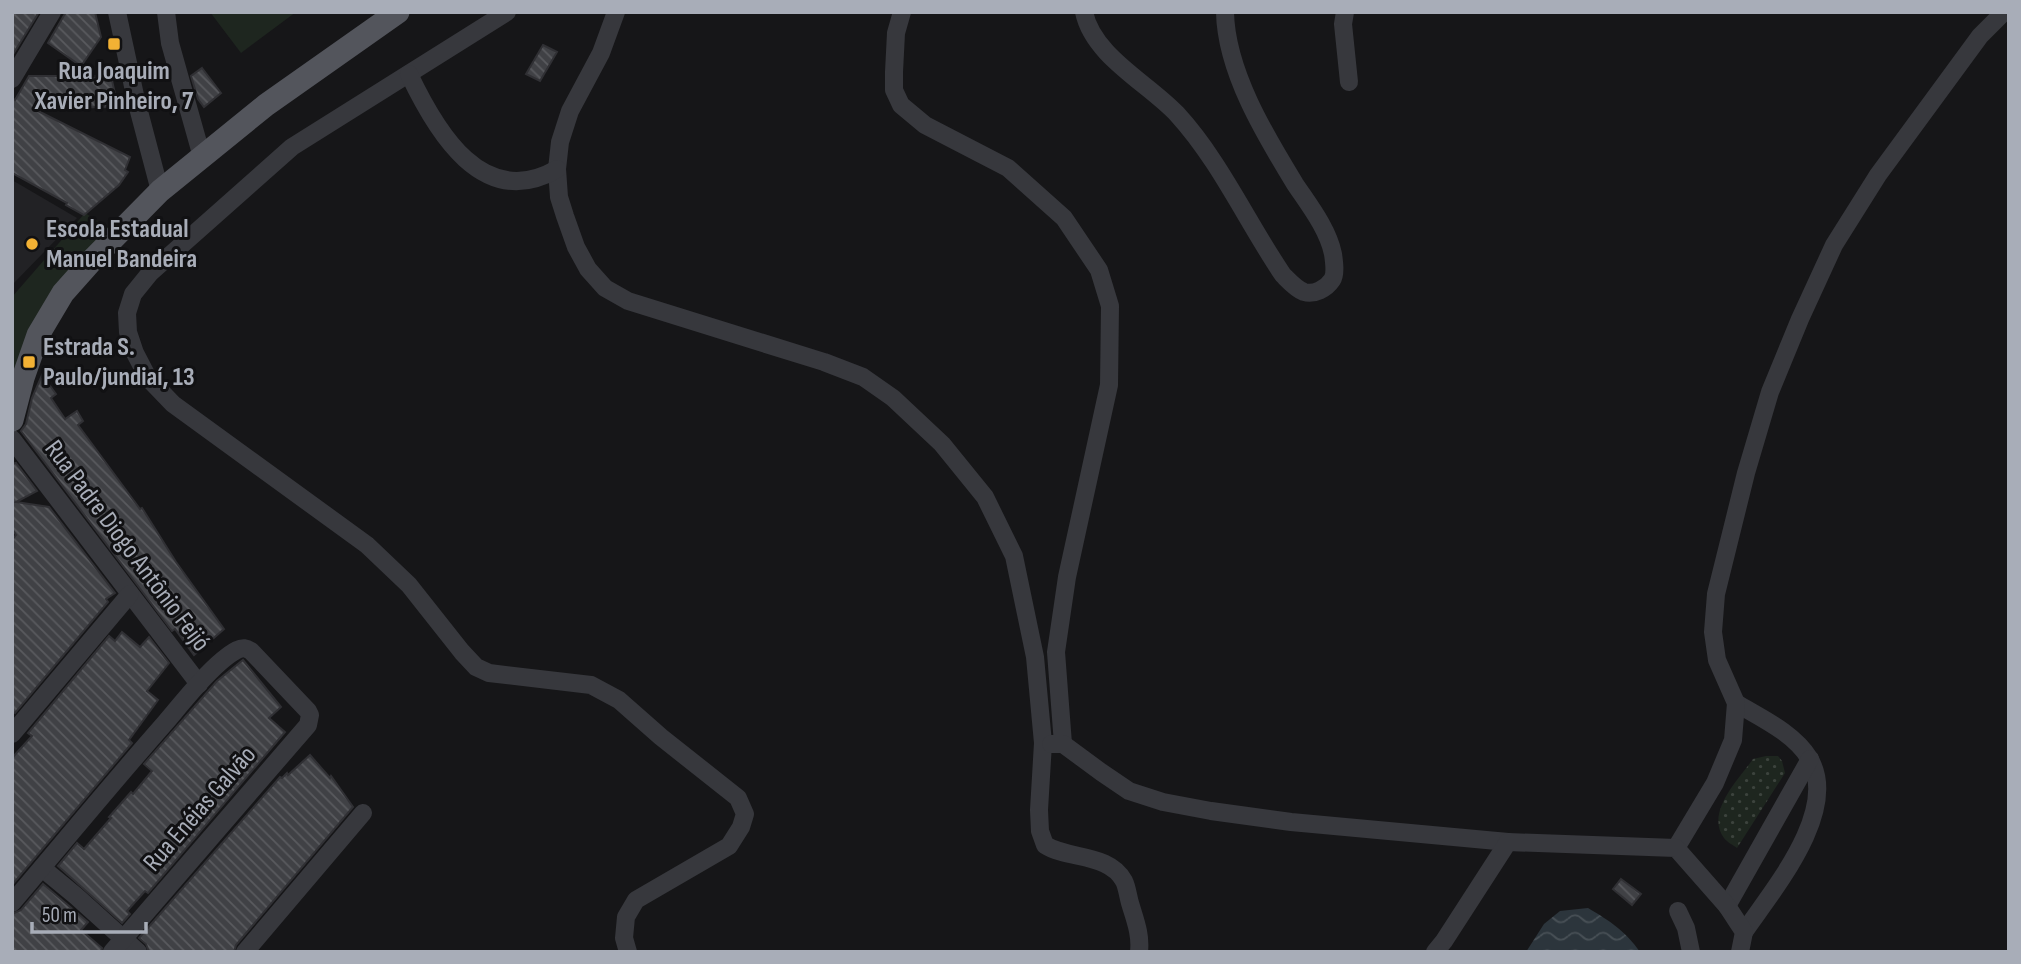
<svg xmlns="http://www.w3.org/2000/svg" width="2021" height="964" font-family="'Sofia Sans Condensed',sans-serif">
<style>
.built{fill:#222225}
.grass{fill:url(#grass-dots)}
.park{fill:#1e261f}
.water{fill:url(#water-waves)}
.building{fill:url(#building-back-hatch);stroke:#303034;stroke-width:2}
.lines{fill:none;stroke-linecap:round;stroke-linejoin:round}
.minor{stroke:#37383d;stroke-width:18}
.major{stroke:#53555c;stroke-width:23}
.poi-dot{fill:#f2b134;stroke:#111113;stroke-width:2.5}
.labels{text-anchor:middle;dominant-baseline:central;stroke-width:6;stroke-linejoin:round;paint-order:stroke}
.poi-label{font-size:26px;font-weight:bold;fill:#a8adb8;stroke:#111113;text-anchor:start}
.street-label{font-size:26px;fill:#a8adb8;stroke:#111113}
</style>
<defs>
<pattern id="grass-dots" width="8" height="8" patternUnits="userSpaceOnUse" patternTransform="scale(1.75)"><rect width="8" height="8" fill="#1e261f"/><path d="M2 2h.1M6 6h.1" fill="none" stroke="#3c433d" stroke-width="1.8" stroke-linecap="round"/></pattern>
<pattern id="water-waves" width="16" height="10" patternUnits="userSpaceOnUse" patternTransform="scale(1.75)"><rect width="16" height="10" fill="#2c353c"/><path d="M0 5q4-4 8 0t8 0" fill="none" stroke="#485056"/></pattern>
<pattern id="building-back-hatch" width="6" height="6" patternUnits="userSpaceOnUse" patternTransform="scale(1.75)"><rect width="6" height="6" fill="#404145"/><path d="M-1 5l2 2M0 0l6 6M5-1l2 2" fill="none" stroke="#595a5e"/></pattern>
</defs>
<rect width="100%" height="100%" fill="#161618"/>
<polygon class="built" points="12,180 77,218 12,285"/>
<path class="grass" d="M1766,756H1778L1782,761L1785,773L1737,848C1733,845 1727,842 1724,838C1705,812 1739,779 1753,759Z"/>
<g class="park">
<polygon points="210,12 296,12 241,53"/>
<polygon points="85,213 109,228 12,386 12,297"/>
</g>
<path class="water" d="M1588,908C1610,921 1625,931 1640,952H1526L1544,924L1560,911Z"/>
<g class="building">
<polygon points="12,12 39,12 12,56"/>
<polygon points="66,12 95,12 101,37 81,66 48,43"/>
<polygon points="543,45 557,52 540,81 526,74"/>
<polygon points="202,68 221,93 204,107 198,99 191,76"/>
<polygon points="29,76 111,76 118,107 32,108 130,157 125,170 128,172 119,185 84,215 66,205 67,203 12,173 12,98 15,100"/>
<polygon points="42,375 56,394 51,398 65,419 77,411 83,421 78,425 140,509 142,508 176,562 224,629 194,655 175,629 172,631 21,431 26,424 32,398"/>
<polygon points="16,463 37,491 16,502 49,507 115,593 106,599 108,602 15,713 12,711 12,540 16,535 12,529 12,464"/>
<polygon points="122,632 140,647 149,637 169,663 147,691 158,700 129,740 132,743 12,885 12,758 32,736 28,733 109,636 115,641"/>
<polygon points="243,660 281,707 269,718 285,732 148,893 145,891 127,911 130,914 122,923 58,866 77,843 84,849 111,818 109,817 117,808 131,792 133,794 152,771 144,764 217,681"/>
<polygon points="310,755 330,778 331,776 353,807 236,945 234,952 149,952 146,944 139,938 280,777 282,778 287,773 288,775"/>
<polygon points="1621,879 1641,894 1632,905 1613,889"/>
<polygon points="43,884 88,922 81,930 102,948 101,952 12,952 12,914 21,910"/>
</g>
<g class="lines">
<g class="minor">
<polyline points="117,12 136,100 160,191"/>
<polyline points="166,12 170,43 202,157"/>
<polyline points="507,12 292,147 150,273 133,294 127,313 128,332 135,353 148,378 173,404 367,545 409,585 462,652 476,667 489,673 591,685 619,700 661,737 738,798 745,814 741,827 729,846 636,900 626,917 624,938 628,952"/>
<path d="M616,12L601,53L570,111L560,142L557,169L559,197L565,216L576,247L588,269L605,288L628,301L824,362L863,377L893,398L942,444L985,497L1014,556L1035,657L1043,743L1039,810L1040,831L1045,845C1069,860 1109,853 1124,881C1127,887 1128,896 1130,903C1135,920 1141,934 1139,952"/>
<polyline points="902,12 896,33 894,72 894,90 901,105 925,125 1008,168 1064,218 1099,270 1110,306 1109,385 1067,577 1056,652 1063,744"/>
<path d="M1084,12C1093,56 1148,83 1177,114C1220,161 1247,222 1283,275C1289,281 1296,289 1304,292C1314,295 1326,289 1332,280C1336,274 1334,261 1333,254C1328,229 1309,205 1295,184C1265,135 1226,71 1225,12"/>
<polyline points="1345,12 1343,24 1349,82"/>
<path d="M409,74C436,131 483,212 557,169"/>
<polyline points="12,79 52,12"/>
<polyline points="12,439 199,684"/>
<path d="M1736,703C1761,718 1794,733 1809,758C1841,810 1772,891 1744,932"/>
<polyline points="12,734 130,594"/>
<polyline points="1051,744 1063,744 1101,772 1129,791 1163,802 1211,811 1291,822 1508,842"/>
<polyline points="1676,848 1715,783 1733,740 1736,703 1717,660 1713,632 1716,594 1746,473 1770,392 1800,319 1834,245 1878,175 1980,36 2004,12"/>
<polyline points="42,868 76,896 138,952"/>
<path d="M12,903C63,843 113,782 165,723C183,702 214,662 237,650C243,647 246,648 251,651L308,711L310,715L308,725L112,952"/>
<polyline points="1727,906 1810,759"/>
<polyline points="1678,911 1686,928 1691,952"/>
<polyline points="245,952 363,813"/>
<polyline points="1435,952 1444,941 1508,842 1676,848 1727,906 1744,932 1740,952"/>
</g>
<polyline class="major" points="12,420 23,378 38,335 63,293 95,257 160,191 266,105 398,12"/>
</g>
<g class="poi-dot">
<rect x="107" y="37" width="14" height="14" rx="3.5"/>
<circle cx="32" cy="244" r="7"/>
<rect x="22" y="355" width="14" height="14" rx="3.5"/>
</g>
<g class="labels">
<g class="poi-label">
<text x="114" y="71" text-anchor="middle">Rua Joaquim<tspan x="114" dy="30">Xavier Pinheiro, 7</tspan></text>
<text x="46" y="229">Escola Estadual<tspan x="46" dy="30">Manuel Bandeira</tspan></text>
<text x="43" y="347">Estrada S.<tspan x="43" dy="30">Paulo/jundiaí, 13</tspan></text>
</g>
<g class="street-label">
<text transform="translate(127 546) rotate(53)">Rua Padre Diogo Antônio Feijó</text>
<text transform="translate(200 809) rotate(-49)">Rua Enéias Galvão</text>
</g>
</g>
<rect width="2021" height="964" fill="none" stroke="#a8adb8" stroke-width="28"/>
<path d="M32 922v10h114v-10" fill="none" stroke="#a8adb8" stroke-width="3.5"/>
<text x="42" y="922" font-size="21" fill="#a8adb8" stroke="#111113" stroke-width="5" paint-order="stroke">50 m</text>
</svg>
